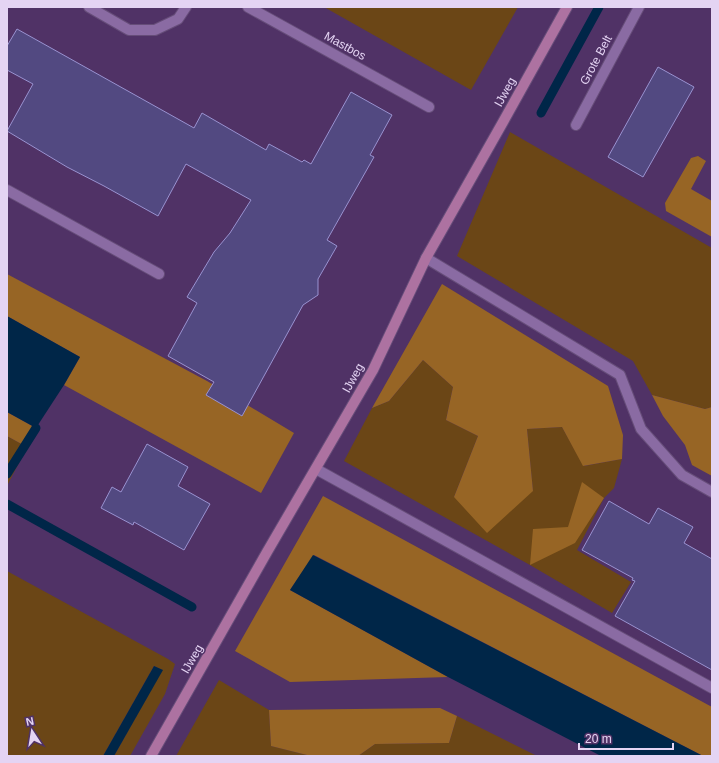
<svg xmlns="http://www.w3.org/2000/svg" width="719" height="763" font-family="Arial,sans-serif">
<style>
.green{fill:#6b4616}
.forest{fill:#976525}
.water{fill:#002648}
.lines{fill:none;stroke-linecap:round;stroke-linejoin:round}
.stream{stroke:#002648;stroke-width:9}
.building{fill:#524981;stroke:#9992d0}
.lane-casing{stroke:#664d79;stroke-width:12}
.street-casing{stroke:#664d79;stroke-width:12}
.secondary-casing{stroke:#664d79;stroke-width:12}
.lane{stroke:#8a6ba3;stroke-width:10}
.street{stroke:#8a6ba3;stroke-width:10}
.secondary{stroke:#ad72a1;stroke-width:10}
.labels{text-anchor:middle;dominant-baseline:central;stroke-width:3;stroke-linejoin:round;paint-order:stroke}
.street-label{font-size:12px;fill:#e4d4f3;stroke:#503266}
</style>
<rect width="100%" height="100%" fill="#503266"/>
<g class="green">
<polygon points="324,7 518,7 471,90"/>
<polygon points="510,132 712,248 712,407 705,409 652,395 633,361 457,256"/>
<polygon points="423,360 453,387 446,420 478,436 454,497 533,491 527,429 562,427 584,466 622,459 614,488 604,498 577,550 631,582 612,613 530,565 344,461 372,408 389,401"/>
<polygon points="7,436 27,447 7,486"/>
<polygon points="7,571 168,659 175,664 165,694 130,756 114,756 162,670 154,666 103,756 7,756"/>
<polygon points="219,680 269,710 271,746 311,756 176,756"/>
<polygon points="457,716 537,756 358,756 375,744 449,743"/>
</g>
<g class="forest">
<polygon points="698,156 706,161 691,189 712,201 712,237 666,211 665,203 691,158"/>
<polygon points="7,274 207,381 294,433 261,493 64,385 80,357 7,316"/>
<polygon points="442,284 608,386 623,435 622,459 583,466 562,427 527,429 533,491 487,533 454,497 478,436 446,420 453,387 423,360 389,401 372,408"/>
<polygon points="652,395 705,409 712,407 712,476 692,465 685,445 663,416"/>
<polygon points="7,412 36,428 27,447 7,436"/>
<polygon points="582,482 604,498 575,543 530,565 533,529 568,527"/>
<polygon points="323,496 712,707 712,756 703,756 314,555 290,590 448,677 290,682 235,651"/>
<polygon points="440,708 457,716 449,743 375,744 358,756 311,756 271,746 269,710"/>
</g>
<g class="water">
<polygon points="7,316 80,357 64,385 36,428 7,412"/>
<polygon points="313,555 703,756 601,756 448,677 290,590"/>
<polygon points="154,666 163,670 114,756 103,756"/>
</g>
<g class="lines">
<g class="stream">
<polyline points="541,113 599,7"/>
<polyline points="7,474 36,428"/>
<polyline points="7,504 192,607"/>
</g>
</g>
<g class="building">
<polygon points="17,29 194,128 202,113 266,150 269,144 302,162 304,160 311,164 351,92 392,115 370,155 374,157 327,240 337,246 318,279 318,295 303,305 242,416 206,395 214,382 168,356 197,303 187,297 214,252 230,233 251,200 186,164 158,216 104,186 67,167 7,131 33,84 7,70 7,46"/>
<polygon points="658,67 694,87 643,177 608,157"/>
<polygon points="147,444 188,467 178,486 210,504 184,550 134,522 133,525 101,508 112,487 121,492"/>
<polygon points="609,501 649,524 658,508 693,527 684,543 712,559 712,670 615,616 635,581 632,580 633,578 582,550"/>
</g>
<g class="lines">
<g class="lane-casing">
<g id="lane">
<polyline points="7,190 159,274"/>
<polyline points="426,258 620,375 641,429 682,475 712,492"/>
<polyline points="316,469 712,688"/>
</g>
</g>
<g class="street-casing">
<g id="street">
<polyline points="89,7 129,30 155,30 178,19 186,7"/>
<polyline points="248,7 429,107"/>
<polyline points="576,125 639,7"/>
</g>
</g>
<g class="secondary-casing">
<polyline id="secondary" points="151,756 267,552 373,370 426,258 503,122 567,7"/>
</g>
<use href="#lane" class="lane"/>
<use href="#street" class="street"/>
<use href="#secondary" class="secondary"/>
</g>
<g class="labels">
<g class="street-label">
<text transform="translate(345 46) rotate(29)">Mastbos</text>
<text transform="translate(596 60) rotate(-62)">Grote Belt</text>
<text transform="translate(505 92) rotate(-61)">IJweg</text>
<text transform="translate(353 378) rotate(-61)">IJweg</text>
<text transform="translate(192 659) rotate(-60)">IJweg</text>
</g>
</g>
<rect width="719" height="763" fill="none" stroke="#e4d4f3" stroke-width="16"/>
<g transform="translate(32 731) rotate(348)" stroke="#503266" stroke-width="3" paint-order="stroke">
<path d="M0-3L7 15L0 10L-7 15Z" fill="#e4d4f3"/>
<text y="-6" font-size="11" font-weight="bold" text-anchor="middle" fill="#e4d4f3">N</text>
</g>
<path d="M579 743v6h94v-6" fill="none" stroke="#e4d4f3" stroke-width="2"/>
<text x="585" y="743" font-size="12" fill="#e4d4f3" stroke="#503266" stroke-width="3" paint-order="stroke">20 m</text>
</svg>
